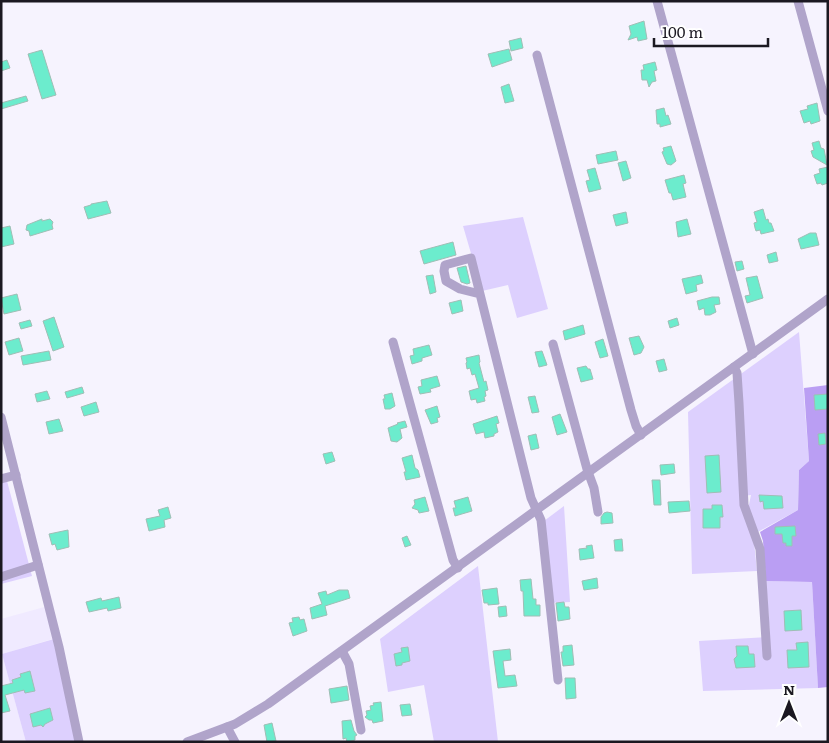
<svg xmlns="http://www.w3.org/2000/svg" width="829" height="743" font-family="Literata,serif">
<style>
.built{fill:#f0eaff}
.green{fill:#ddd0fe}
.forest{fill:#ba9ef3}
.building{fill:#6ceccd;stroke:#9fbeb5}
.lines{fill:none;stroke-linecap:round;stroke-linejoin:round}
.minor{stroke:#b0a4ca;stroke-width:9}
</style>
<rect width="100%" height="100%" fill="#f6f3fe"/>
<polygon class="built" points="48,606 56,638 2,654 26,742 1,742 1,619"/>
<g class="green">
<polygon points="523,217 548,309 517,318 508,285 482,291 463,226"/>
<polygon points="799,332 809,461 799,470 798,510 756,533 747,514 751,495 742,496 754,542 757,571 692,574 688,412"/>
<polygon points="7,481 32,576 1,584 1,483"/>
<polygon points="564,506 570,602 548,603 540,524"/>
<polygon points="478,566 498,742 434,742 424,685 388,692 380,639"/>
<polygon points="766,581 812,582 818,688 703,691 699,641 770,637"/>
<polygon points="54,639 82,742 26,742 2,654"/>
</g>
<polygon class="forest" points="828,385 828,687 818,688 812,582 766,581 763,541 760,532 798,510 799,470 809,461 804,388"/>
<g class="building">
<polygon points="644,21 647,39 638,41 637,37 628,40 631,34 629,26"/>
<polygon points="521,38 523,48 511,51 509,41"/>
<polygon points="509,49 512,60 492,67 488,54"/>
<polygon points="42,50 56,95 42,99 28,54"/>
<polygon points="7,60 10,68 1,71 1,62"/>
<polygon points="655,62 657,70 654,71 656,81 652,82 649,87 647,80 642,80 641,70 644,70 643,65"/>
<polygon points="509,84 514,101 505,103 501,87"/>
<polygon points="26,96 28,101 1,109 1,103"/>
<polygon points="817,103 820,121 811,124 810,121 804,123 800,111 808,109 807,106"/>
<polygon points="664,108 666,116 668,115 671,124 660,127 660,124 657,124 656,110"/>
<polygon points="819,141 821,148 824,149 827,165 813,157 811,151 814,150 812,143"/>
<polygon points="671,146 676,161 671,165 667,164 662,152 664,151 663,148"/>
<polygon points="616,151 618,160 598,164 596,155"/>
<polygon points="626,161 631,178 623,181 618,163"/>
<polygon points="828,167 828,183 822,185 821,183 817,184 814,175 820,173 819,169"/>
<polygon points="595,168 601,189 589,192 586,181 590,180 587,170"/>
<polygon points="684,175 686,183 683,184 686,197 673,200 671,193 669,193 665,180"/>
<polygon points="107,201 111,213 88,219 84,207 91,205 91,204"/>
<polygon points="763,209 766,220 768,219 769,223 771,223 774,231 761,234 760,230 756,231 755,228 754,223 757,222 754,212"/>
<polygon points="626,212 628,223 616,226 613,215"/>
<polygon points="42,219 42,221 50,219 53,222 52,225 53,229 30,236 29,231 26,230 27,225"/>
<polygon points="687,219 691,234 678,237 676,222"/>
<polygon points="10,226 14,244 1,247 1,228"/>
<polygon points="810,233 816,233 819,245 801,249 798,239"/>
<polygon points="453,242 456,255 424,264 420,251"/>
<polygon points="776,252 778,261 769,263 767,255"/>
<polygon points="742,261 744,269 737,271 735,262"/>
<polygon points="466,266 470,283 467,284 461,282 457,268"/>
<polygon points="433,275 436,292 430,294 426,276"/>
<polygon points="701,275 703,283 696,285 697,291 686,294 682,279"/>
<polygon points="757,276 763,298 747,303 745,296 750,295 746,278"/>
<polygon points="17,294 21,310 4,314 1,298"/>
<polygon points="712,297 719,297 720,304 714,305 716,312 710,315 705,315 704,308 699,310 697,301"/>
<polygon points="461,300 463,311 452,314 449,303"/>
<polygon points="54,317 64,347 53,351 43,321"/>
<polygon points="677,318 679,325 670,328 668,321"/>
<polygon points="30,320 32,326 21,329 19,323"/>
<polygon points="583,325 585,334 565,340 563,331"/>
<polygon points="639,336 644,347 641,353 634,355 629,338"/>
<polygon points="19,338 23,351 9,355 5,342"/>
<polygon points="603,339 608,356 600,358 595,342"/>
<polygon points="429,345 432,355 422,358 422,361 412,364 410,356 414,355 413,349"/>
<polygon points="49,351 51,360 23,365 21,356"/>
<polygon points="542,351 547,365 539,367 535,352"/>
<polygon points="479,355 480,362 479,363 484,382 486,381 488,390 485,391 486,396 484,397 485,401 477,403 476,399 471,400 469,391 479,388 475,374 472,375 470,368 467,369 466,363 467,362 466,358"/>
<polygon points="664,359 667,370 659,372 656,361"/>
<polygon points="586,366 588,369 590,369 593,379 581,382 577,368"/>
<polygon points="437,376 440,386 430,389 431,392 420,394 418,387 422,386 421,380"/>
<polygon points="82,387 84,393 67,398 65,392"/>
<polygon points="47,391 50,399 37,402 35,394"/>
<polygon points="392,393 395,406 390,409 385,409 383,399 385,399 384,395"/>
<polygon points="828,394 828,409 815,410 814,395"/>
<polygon points="535,396 539,412 532,413 528,397"/>
<polygon points="96,402 99,412 84,416 81,407"/>
<polygon points="437,406 440,417 437,418 438,422 431,424 425,410"/>
<polygon points="560,414 567,432 557,435 552,417"/>
<polygon points="497,416 499,423 496,424 498,432 494,434 494,436 485,438 484,432 476,434 473,424"/>
<polygon points="59,419 63,431 49,434 46,422"/>
<polygon points="405,421 407,427 400,429 402,438 397,442 391,441 388,428 398,424 397,423"/>
<polygon points="825,433 826,444 819,445 818,434"/>
<polygon points="536,434 539,448 531,450 528,436"/>
<polygon points="332,452 335,461 326,464 323,454"/>
<polygon points="412,455 415,468 418,470 420,477 406,480 404,472 406,472 402,458"/>
<polygon points="719,455 721,492 707,493 705,456"/>
<polygon points="674,464 675,473 661,475 660,465"/>
<polygon points="652,480 660,480 661,505 654,505"/>
<polygon points="759,495 782,496 783,508 764,509 763,501 760,502"/>
<polygon points="425,497 429,511 419,513 418,510 412,508 415,504 414,500"/>
<polygon points="468,497 472,511 455,516 453,508 456,508 454,501"/>
<polygon points="689,501 690,511 669,513 668,502"/>
<polygon points="712,505 722,505 723,517 720,517 720,528 703,528 703,509 712,509"/>
<polygon points="168,507 171,518 164,520 165,527 149,531 146,519 160,516 158,510"/>
<polygon points="607,512 612,513 613,523 601,524 601,517 604,513"/>
<polygon points="795,526 796,536 792,536 792,546 786,546 786,543 783,543 782,534 775,534 775,527"/>
<polygon points="68,530 69,547 57,550 55,544 52,545 49,534"/>
<polygon points="407,536 411,545 405,547 402,538"/>
<polygon points="622,539 623,551 615,551 614,540"/>
<polygon points="592,545 594,558 580,560 579,549 587,548 586,546"/>
<polygon points="597,578 598,588 584,590 582,581"/>
<polygon points="531,579 533,599 536,599 536,605 540,605 540,616 524,616 523,591 521,591 520,580"/>
<polygon points="497,588 499,604 488,605 488,603 484,603 482,590"/>
<polygon points="339,590 348,590 350,598 325,606 327,615 312,619 310,608 322,604 318,593 326,591 327,595"/>
<polygon points="119,597 121,608 108,611 107,608 89,612 86,602 101,598 102,601"/>
<polygon points="564,602 565,607 569,607 570,619 558,621 556,603"/>
<polygon points="506,606 507,616 499,617 498,607"/>
<polygon points="801,610 802,630 785,631 784,611"/>
<polygon points="299,617 300,620 304,619 307,631 293,636 289,623 293,622 292,618"/>
<polygon points="808,642 809,667 788,668 787,650 797,650 796,643"/>
<polygon points="572,645 574,665 563,666 561,652 563,652 563,646"/>
<polygon points="736,646 748,646 749,654 754,654 755,667 736,668 734,659 737,656"/>
<polygon points="408,647 410,661 402,663 402,665 396,666 394,654 402,652 401,648"/>
<polygon points="510,649 511,660 503,661 505,676 515,675 517,686 498,688 493,651"/>
<polygon points="30,671 35,691 25,693 24,690 5,695 10,711 1,713 1,686 13,683 12,680 21,677 20,674"/>
<polygon points="565,678 575,678 576,698 566,699"/>
<polygon points="347,686 349,700 331,703 329,689"/>
<polygon points="381,702 383,721 373,723 372,720 369,720 365,717 367,715 366,711 371,710 370,706 374,705 373,703"/>
<polygon points="410,704 412,715 402,716 400,705"/>
<polygon points="50,708 53,720 45,724 43,727 41,725 33,727 30,714"/>
<polygon points="351,720 354,731 357,735 355,736 355,740 347,742 346,738 343,739 342,721"/>
<polygon points="272,723 276,741 267,742 264,725"/>
</g>
<g class="lines">
<g class="minor">
<polyline points="657,1 753,354"/>
<polyline points="798,1 828,111"/>
<polyline points="537,55 631,410 636,426 641,435"/>
<polyline points="480,294 460,289 446,281 444,271 445,265 471,258 531,498 541,520 558,680"/>
<polyline points="393,342 453,560 458,568"/>
<polyline points="553,344 587,469 594,488 598,512"/>
<polyline points="734,367 737,373 739,403 744,505 760,549 767,656"/>
<polyline points="1,417 59,647 79,742"/>
<polyline points="1,479 16,475"/>
<polyline points="1,577 38,565"/>
<polyline points="342,651 349,664 361,730"/>
<polyline points="227,727 235,742"/>
<polyline points="187,742 235,724 268,704 828,299"/>
</g>
</g>
<rect width="829" height="743" fill="none" stroke="#1b1821" stroke-width="5"/>
<g transform="translate(789 703)" stroke="#ffffff" stroke-width="4" paint-order="stroke">
<path d="M0-4L9 19L0 12L-9 19Z" fill="#1b1821"/>
<text y="-8" font-size="14" font-weight="bold" text-anchor="middle" fill="#1b1821">N</text>
</g>
<path d="M654 38v8h114v-8" fill="none" stroke="#1b1821" stroke-width="2.5"/>
<text x="662" y="38" font-size="15" fill="#1b1821" stroke="#ffffff" stroke-width="4" paint-order="stroke">100 m</text>
</svg>
